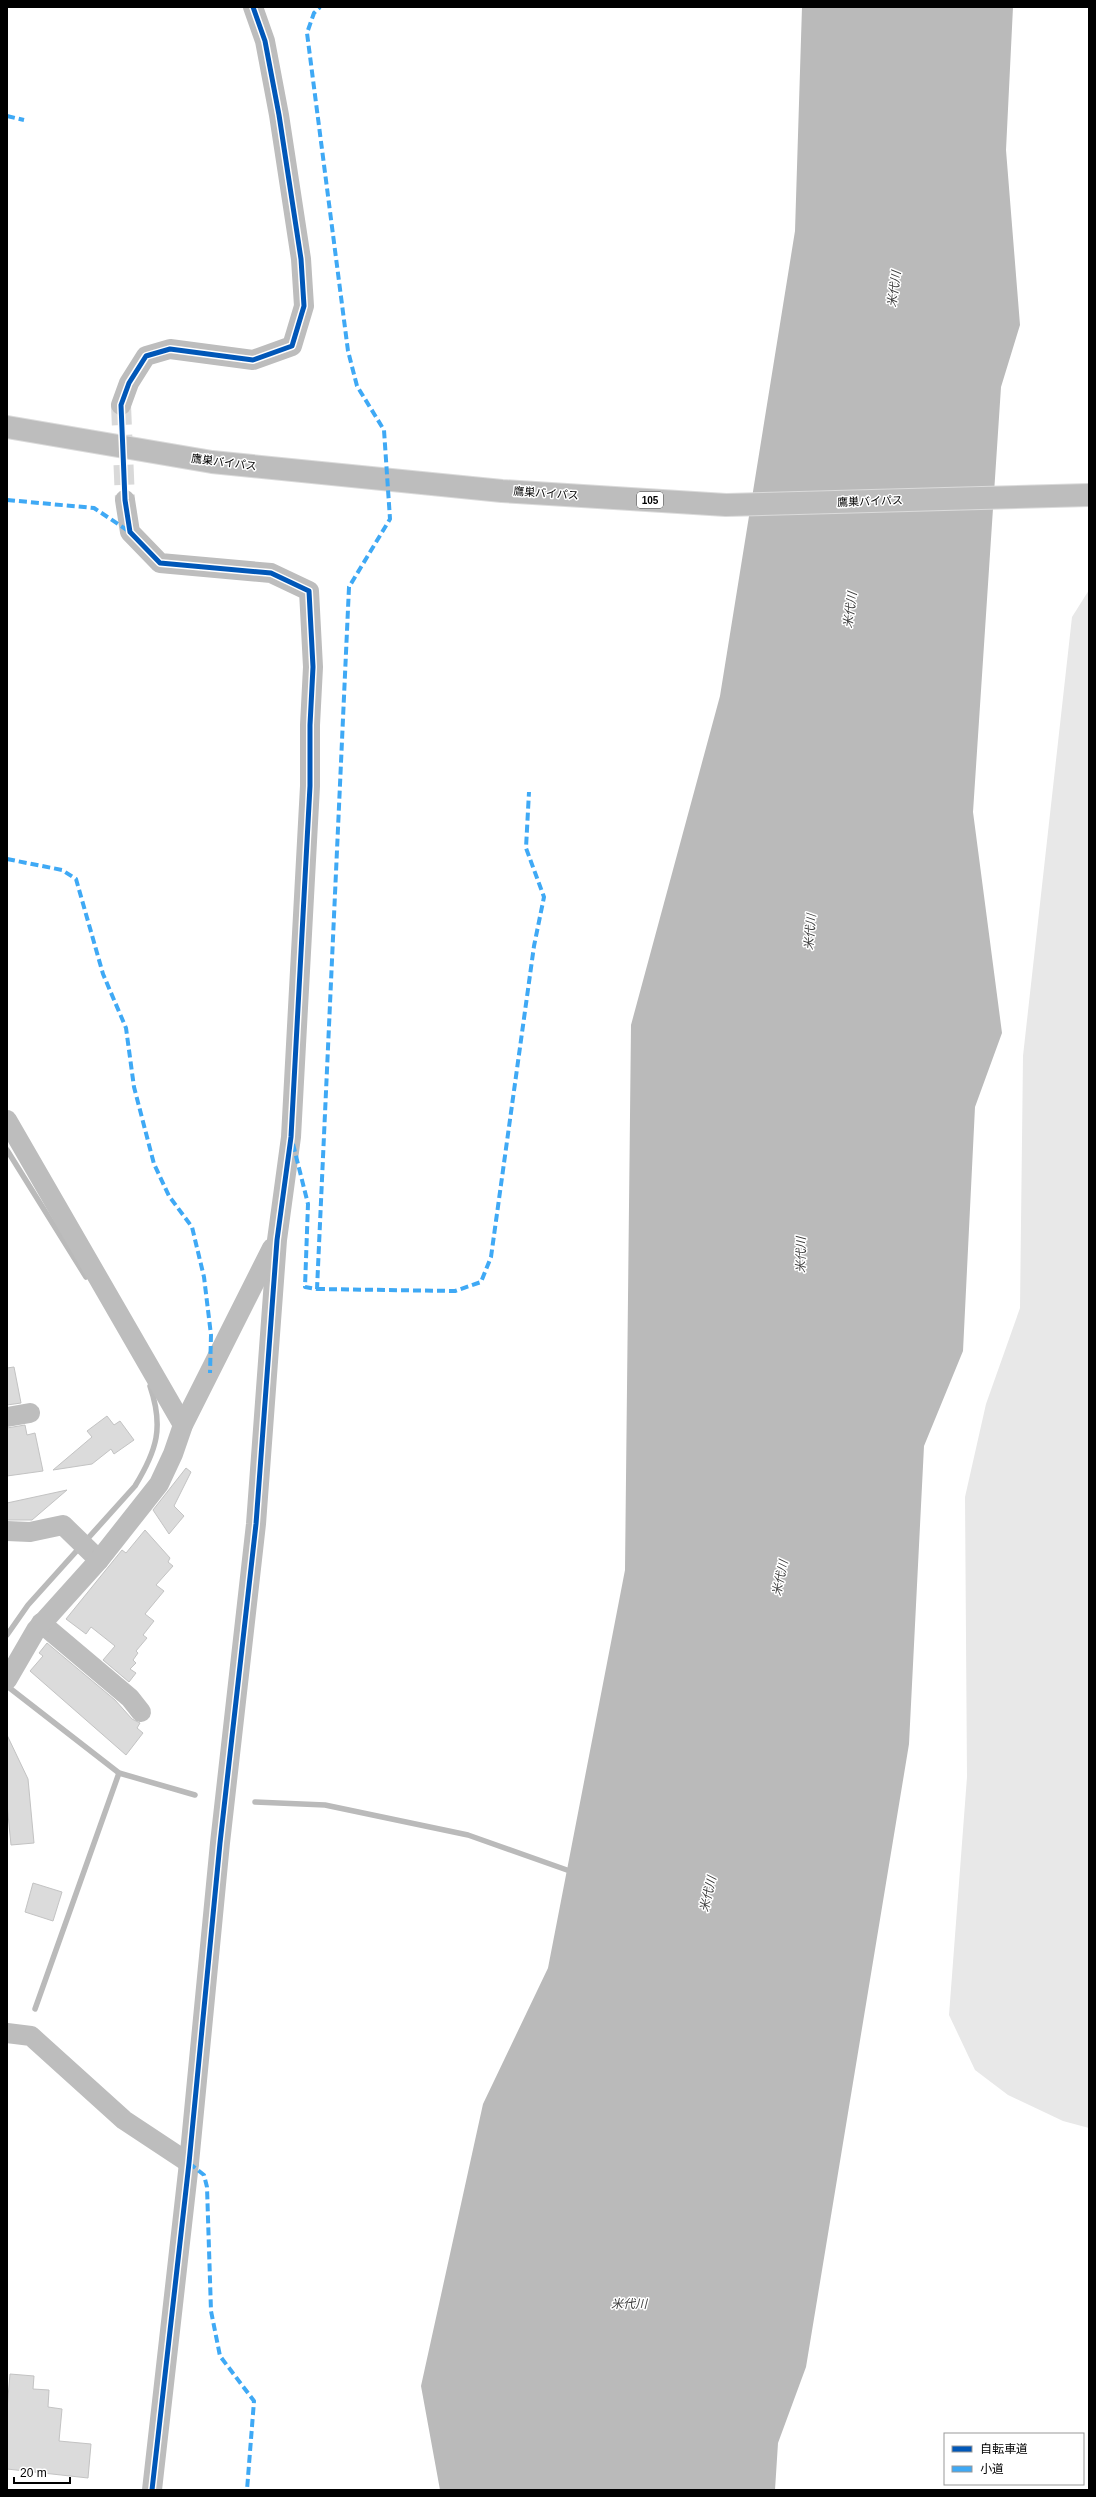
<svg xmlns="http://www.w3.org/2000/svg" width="1096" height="2497" font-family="Helvetica,'Noto Sans JP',sans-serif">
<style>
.green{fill:#e8e8e8}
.water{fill:#bababa}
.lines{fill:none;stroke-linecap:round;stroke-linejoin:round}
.stream{stroke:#bababa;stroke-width:5.5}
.building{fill:#dbdbdb;stroke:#c3c3c3}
.minor-tunnel{stroke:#d9d9d9;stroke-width:20;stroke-dasharray:20 10;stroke-linecap:butt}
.trunk-casing{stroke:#dbdbdb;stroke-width:24}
.minor{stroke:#bdbdbd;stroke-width:20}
.trunk{stroke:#bdbdbd;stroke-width:22}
.quiet{stroke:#3fa9f5;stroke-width:4;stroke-dasharray:8 4;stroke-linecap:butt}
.cycleway-casing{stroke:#fff;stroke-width:8}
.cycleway{stroke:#0057b8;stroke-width:5}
.labels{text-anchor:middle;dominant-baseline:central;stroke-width:3;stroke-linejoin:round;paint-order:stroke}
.shield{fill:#fff;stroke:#4c4c4c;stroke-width:1}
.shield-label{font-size:10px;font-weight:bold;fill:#000}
.street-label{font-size:11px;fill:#000;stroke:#fff}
.water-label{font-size:12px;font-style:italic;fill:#3d3d3d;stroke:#fff}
</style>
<rect width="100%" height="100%" fill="#fff"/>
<polygon class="green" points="1089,590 1089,2128 1063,2121 1008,2095 975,2070 949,2015 967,1777 965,1497 986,1404 1020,1308 1023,1056 1072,617"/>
<polygon class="water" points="802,7 1013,7 1006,150 1020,325 1001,387 973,812 1002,1033 975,1107 963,1351 924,1446 909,1744 806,2367 778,2443 775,2490 440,2490 421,2386 483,2104 548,1968 625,1570 631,1025 720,696 795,231"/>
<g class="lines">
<g class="stream">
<polyline points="7,1150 86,1277"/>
<path d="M7,1635L28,1605L135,1486C157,1450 164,1427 150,1386"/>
<polyline points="7,1686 119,1773 195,1795"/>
<polyline points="255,1802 325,1805 468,1835 567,1870"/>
<polyline points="35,2009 119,1773"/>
</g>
</g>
<g class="building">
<polygon points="14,1367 21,1403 7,1405 7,1368"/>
<polygon points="107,1416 114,1425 120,1421 134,1440 114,1454 111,1449 92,1464 53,1470 92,1437 87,1431"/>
<polygon points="25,1425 27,1435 35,1433 43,1471 7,1476 7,1428"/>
<polygon points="186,1468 191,1472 174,1506 184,1516 169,1534 153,1510"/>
<polygon points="67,1490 32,1520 7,1520 7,1503"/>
<polygon points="145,1530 170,1558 168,1562 173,1566 156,1585 164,1591 145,1614 154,1621 143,1635 147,1638 136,1651 138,1653 133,1660 136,1663 130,1669 136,1673 129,1682 103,1660 115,1646 91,1627 86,1634 66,1619 122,1550 126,1553"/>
<polygon points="47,1643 115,1700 132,1719 140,1723 137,1728 143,1733 126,1755 30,1671 43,1656 39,1653"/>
<polygon points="7,1735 28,1779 34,1843 11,1845 7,1804"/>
<polygon points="33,1883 62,1892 53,1921 25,1912"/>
<polygon points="10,2374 34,2376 33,2389 49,2390 48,2407 62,2409 59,2441 91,2444 88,2478 7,2469 7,2409"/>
</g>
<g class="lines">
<polyline class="minor-tunnel" points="121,405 125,500"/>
<g class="trunk-casing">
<polyline id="trunk" points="7,427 212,462 502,491 726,505 1089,495"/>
</g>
<g class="minor">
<polyline points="121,405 129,383 146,356 170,349 253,360 292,346 304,306 301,259 279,115 265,41 253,7"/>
<polyline points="125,500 130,532 160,563 271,573 309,591 313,667 310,725 310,786 291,1137 277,1240 256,1524 220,1843 189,2163 152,2490"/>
<polyline points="7,1120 183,1425"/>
<polyline points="7,1417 30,1413"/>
<polyline points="7,1531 30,1532 63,1525 99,1560"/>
<polyline points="41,1623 130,1698 141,1712"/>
<polyline points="7,1680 36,1630 99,1560 159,1484 173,1454 183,1425 272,1248"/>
<polyline points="7,2033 31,2036 124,2120 189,2163"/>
</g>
<use href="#trunk" class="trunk"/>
<g class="quiet">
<polyline points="7,116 24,120"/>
<polyline points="7,500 94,508 130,532"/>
<polyline points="7,859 62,870 76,879 103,974 126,1028 134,1087 154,1164 169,1196 192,1227 204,1277 211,1335 210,1373"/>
<polyline points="293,1144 308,1204 305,1287 317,1289 349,587 390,519 384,430 357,386 348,351 307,33 314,13 320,7"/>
<polyline points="317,1289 455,1291 481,1282 491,1257 534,946 544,897 526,848 529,792"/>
<polyline points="189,2163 204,2175 207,2187 211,2311 220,2356 254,2401 247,2490"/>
</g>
<g class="cycleway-casing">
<polyline id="cycleway" points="152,2490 189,2163 220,1843 256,1524 277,1240 291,1137 310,786 310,725 313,667 309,591 271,573 160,563 130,532 125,500 121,405 129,383 146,356 170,349 253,360 292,346 304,306 301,259 279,115 265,41 253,7"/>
</g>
<use href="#cycleway" class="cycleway"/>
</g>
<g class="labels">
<rect class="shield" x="637" y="492" width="26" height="16" rx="3"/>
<g class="shield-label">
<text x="650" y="500">105</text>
</g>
<g class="street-label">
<text transform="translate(224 462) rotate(7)">鷹巣バイパス</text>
<text transform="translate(546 493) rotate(4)">鷹巣バイパス</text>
<text transform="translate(870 501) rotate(-2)">鷹巣バイパス</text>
</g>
<g class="water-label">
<text transform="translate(894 289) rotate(-82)">米代川</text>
<text transform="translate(850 610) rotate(-82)">米代川</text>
<text transform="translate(810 932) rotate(-85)">米代川</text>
<text transform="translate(801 1255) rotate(-89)">米代川</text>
<text transform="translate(780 1578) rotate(-78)">米代川</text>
<text transform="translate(708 1894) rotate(-77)">米代川</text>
<text x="629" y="2304">米代川</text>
</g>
</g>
<rect width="1096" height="2497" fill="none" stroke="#000000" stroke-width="16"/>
<rect x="944" y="2433" width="140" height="52" fill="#ffffff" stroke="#999999"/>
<rect x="952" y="2446" width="20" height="6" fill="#0057b8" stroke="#999999"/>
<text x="980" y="2453" font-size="12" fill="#000000">自転車道</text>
<rect x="952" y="2466" width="20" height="6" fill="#3fa9f5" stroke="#999999"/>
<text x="980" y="2473" font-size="12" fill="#000000">小道</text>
<path d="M14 2477v6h56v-6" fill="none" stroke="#000000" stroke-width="2"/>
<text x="20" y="2477" font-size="12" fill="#000000" stroke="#ffffff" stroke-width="3" paint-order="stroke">20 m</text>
</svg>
